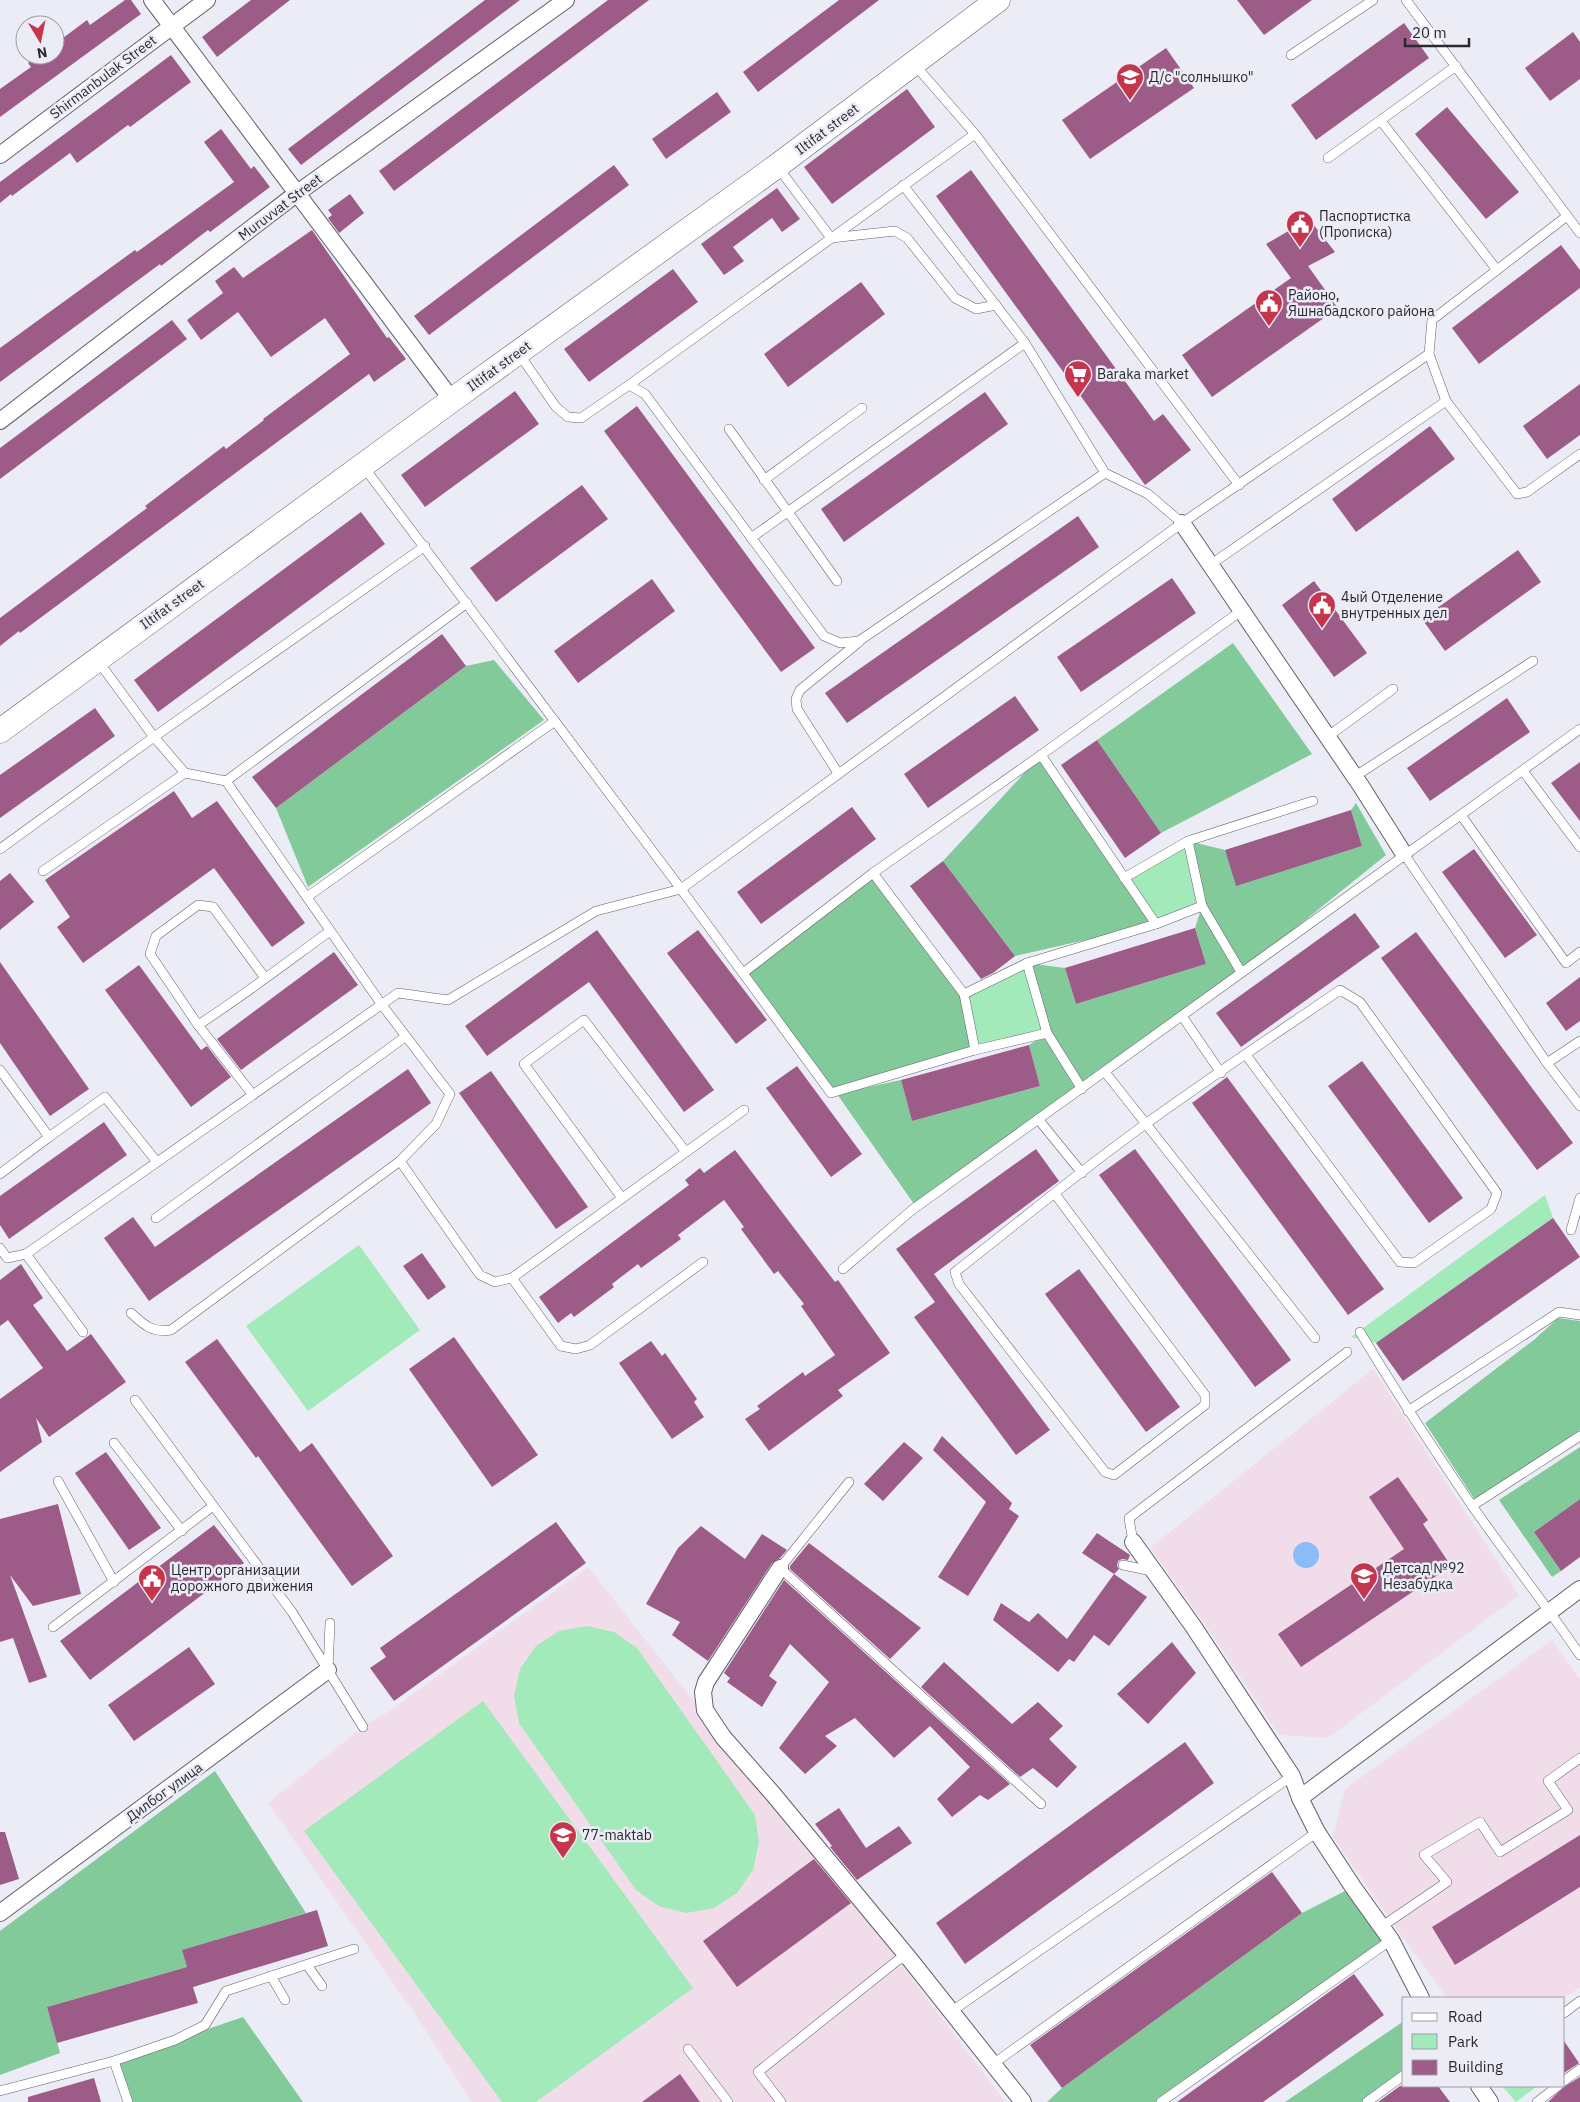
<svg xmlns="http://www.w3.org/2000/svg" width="1580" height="2102" font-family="'IBM Plex Sans',sans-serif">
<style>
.education{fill:#f1dcea}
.green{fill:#a2eab9}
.forest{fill:#82ca9a}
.water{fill:#8bbcf8}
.building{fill:#9d5c87}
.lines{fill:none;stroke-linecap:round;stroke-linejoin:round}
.lane-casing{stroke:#61616a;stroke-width:10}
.street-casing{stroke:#61616a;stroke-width:18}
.secondary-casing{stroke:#61616a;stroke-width:25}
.lane{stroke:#fff;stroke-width:9}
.street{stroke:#fff;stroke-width:16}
.secondary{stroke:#fff;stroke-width:24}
.labels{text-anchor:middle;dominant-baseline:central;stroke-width:5;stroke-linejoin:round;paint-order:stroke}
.street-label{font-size:14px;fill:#2a2a2e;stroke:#ebecf6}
.poi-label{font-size:14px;fill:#2a2a2e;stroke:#ebecf6;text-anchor:start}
</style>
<rect width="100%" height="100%" fill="#ebecf6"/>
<g class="education">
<polygon points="1373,1369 1519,1595 1328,1738 1279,1735 1202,1620 1150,1548"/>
<polygon points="588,1567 898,1960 1005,2102 472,2102 419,2020 268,1803 363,1727 391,1710"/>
<polygon points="1552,1640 1580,1680 1580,1987 1564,1998 1447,1998 1391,1921 1333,1837 1345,1789"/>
</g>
<g class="green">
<polygon points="1188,841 1202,906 1156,924 1124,878"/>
<polygon points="1027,963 1047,1033 975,1050 964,994"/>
<polygon points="1545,1195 1553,1218 1376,1343 1351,1337"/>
<polygon points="359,1245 420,1330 308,1411 246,1326"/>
<polygon points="587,1626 614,1632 637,1648 755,1815 759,1842 753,1870 737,1893 714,1908 686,1913 659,1906 636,1890 519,1723 514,1696 520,1669 536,1646 559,1631"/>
<polygon points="483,1701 693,1988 536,2102 502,2102 304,1831"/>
<polygon points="1502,2086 1535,2086 1536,2087 1516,2102"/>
</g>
<g class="forest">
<polygon points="1233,643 1312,754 1161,833 1097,740"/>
<polygon points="494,660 544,720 308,887 276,808 466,666"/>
<polygon points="1041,755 1156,924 1015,956 943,861"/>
<polygon points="1356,803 1386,855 1241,972 914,1204 837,1094 901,1080 912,1121 1040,1086 1029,1045 1047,1033 1027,963 1065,968 1076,1004 1206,964 1195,928 1202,906 1188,841 1225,850 1236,885 1362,846 1351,810"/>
<polygon points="873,873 964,994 975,1050 832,1089 743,973"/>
<polygon points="1558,1318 1580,1321 1580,1430 1475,1500 1425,1423 1535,1339"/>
<polygon points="1580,1447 1580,1499 1534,1532 1561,1571 1552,1577 1499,1500"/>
<polygon points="215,1771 306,1913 183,1950 187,1967 47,2007 60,2053 0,2075 0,1931"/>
<polygon points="1353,1887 1391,1940 1161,2102 1047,2102 1062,2088 1302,1913"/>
<polygon points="243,2017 303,2102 132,2102 114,2061"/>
<polygon points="1404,2021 1404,2075 1367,2102 1285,2102"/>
</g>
<circle class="water" cx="1306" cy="1555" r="13"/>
<g class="building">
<polygon points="125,0 131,0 141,14 0,117 0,89 31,67 28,63 39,55 55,55 55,44 87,20 90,25"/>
<polygon points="251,0 290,0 217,57 202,37"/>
<polygon points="485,0 520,0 301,165 288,149"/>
<polygon points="608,0 649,0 394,191 379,171"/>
<polygon points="839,0 879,0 758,92 743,72"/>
<polygon points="1237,0 1312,0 1264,35"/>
<polygon points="1404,23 1429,58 1316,140 1291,105"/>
<polygon points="1573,32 1580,42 1580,79 1550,101 1525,68"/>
<polygon points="1166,48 1194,88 1090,159 1062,120"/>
<polygon points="171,55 191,82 130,127 128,125 77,163 70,153 12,196 11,194 0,203 0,182"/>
<polygon points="907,89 935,127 832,204 804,167"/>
<polygon points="717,92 731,112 666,159 652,139"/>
<polygon points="1447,107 1519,192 1486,219 1415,134"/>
<polygon points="221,129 251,169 254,166 270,187 210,232 208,230 161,266 160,264 0,382 0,348 135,250 137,252 234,182 204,142"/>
<polygon points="614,165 629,185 429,335 414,316"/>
<polygon points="971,170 1154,421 1163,414 1191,450 1145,485 936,196"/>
<polygon points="777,188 800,219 782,232 772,218 733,247 744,261 724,275 701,244"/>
<polygon points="350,194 364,213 339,233 328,218 332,215 328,210"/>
<polygon points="1309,219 1335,252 1308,266 1338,308 1212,397 1182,355 1291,278 1266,244"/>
<polygon points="312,230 387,338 389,337 406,359 374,382 369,374 20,633 19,631 0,646 0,618 147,508 145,506 224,446 226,449 264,420 263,419 350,354 325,318 271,357 238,312 201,340 187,320 223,293 215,281 234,267 243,278"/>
<polygon points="1561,245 1580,270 1580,288 1479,364 1452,328"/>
<polygon points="673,269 698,302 589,382 564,349"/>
<polygon points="861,282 885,314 788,387 764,354"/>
<polygon points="172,320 187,339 0,479 0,448"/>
<polygon points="1580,384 1580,435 1547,459 1523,426"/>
<polygon points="515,391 539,424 425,507 401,475"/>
<polygon points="985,392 1008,424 844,542 821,509"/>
<polygon points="637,406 815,648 781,672 604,431"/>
<polygon points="1430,426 1455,459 1356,532 1332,499"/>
<polygon points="582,485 608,519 496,602 470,568"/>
<polygon points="361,512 385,544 158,712 134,680"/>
<polygon points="1078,516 1099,547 847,723 825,693"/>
<polygon points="1518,550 1541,582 1445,651 1422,619"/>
<polygon points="1172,578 1196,613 1081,692 1057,657"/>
<polygon points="652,579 675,611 578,683 554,651"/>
<polygon points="1314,581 1367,653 1334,677 1282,605"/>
<polygon points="442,634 466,666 276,808 252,777"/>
<polygon points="1015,696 1039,730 928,808 904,774"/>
<polygon points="1507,698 1530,732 1430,801 1407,768"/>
<polygon points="95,708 115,736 0,818 0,775"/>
<polygon points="1097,740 1161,833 1125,858 1061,765"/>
<polygon points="1580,762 1580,821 1551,783"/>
<polygon points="174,791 192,818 217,801 305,923 272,947 214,868 83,963 57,927 70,917 45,880"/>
<polygon points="852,807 876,839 761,924 737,892"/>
<polygon points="1351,810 1362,846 1236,886 1225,850"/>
<polygon points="1474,849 1537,935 1505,958 1442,872"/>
<polygon points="943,861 1015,956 993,973 981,979 910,886"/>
<polygon points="10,873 34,902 0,930 0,881"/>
<polygon points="1355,913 1380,947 1241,1047 1216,1013"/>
<polygon points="1195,928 1206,964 1076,1004 1065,968"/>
<polygon points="597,930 714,1090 684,1112 589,982 487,1056 465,1026"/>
<polygon points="698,930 767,1020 736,1044 667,953"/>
<polygon points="1416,932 1573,1143 1537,1170 1381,958"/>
<polygon points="334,952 358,985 241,1070 217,1039"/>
<polygon points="0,962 89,1089 50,1116 0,1043"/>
<polygon points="139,965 201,1050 207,1046 231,1077 191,1107 105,990"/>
<polygon points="1580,977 1580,1021 1566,1031 1546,1003"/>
<polygon points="1029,1045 1040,1086 912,1121 901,1080"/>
<polygon points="1362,1061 1463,1198 1429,1223 1328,1086"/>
<polygon points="797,1066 862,1154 831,1177 766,1088"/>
<polygon points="408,1069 431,1103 149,1301 104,1238 133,1217 155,1247"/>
<polygon points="491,1071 588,1207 556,1229 459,1093"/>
<polygon points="1227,1077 1384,1289 1348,1315 1192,1103"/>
<polygon points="104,1122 127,1155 9,1239 0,1225 0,1196"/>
<polygon points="1036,1149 1059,1181 934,1274 1050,1430 1016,1455 914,1317 935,1302 896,1249"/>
<polygon points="1135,1149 1291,1360 1255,1387 1099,1175"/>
<polygon points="735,1150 835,1282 838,1280 890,1353 838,1390 843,1396 769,1451 745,1419 760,1409 757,1406 803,1372 805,1376 835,1355 801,1306 804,1304 778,1271 774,1274 741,1229 744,1227 724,1200 678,1235 681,1239 641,1268 638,1264 612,1284 614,1287 574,1317 571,1313 558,1323 539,1297 689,1185 685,1180 700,1168 704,1173"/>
<polygon points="1553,1218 1580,1257 1403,1381 1376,1343"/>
<polygon points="422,1253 446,1287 428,1300 403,1266"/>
<polygon points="21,1264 43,1298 33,1305 67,1351 91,1334 126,1382 49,1437 36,1418 42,1442 0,1472 0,1399 43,1368 8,1320 0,1326 0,1280"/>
<polygon points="1079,1269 1180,1407 1146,1432 1045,1294"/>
<polygon points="454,1337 538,1455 492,1487 409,1369"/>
<polygon points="217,1339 300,1452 312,1443 393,1556 352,1586 258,1456 256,1458 185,1362"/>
<polygon points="651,1341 662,1356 665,1353 697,1399 694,1402 704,1417 672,1439 619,1363"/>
<polygon points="942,1436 1012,1503 1009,1509 1019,1516 968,1596 938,1577 986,1502 933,1450"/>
<polygon points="904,1442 923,1458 883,1501 864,1484"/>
<polygon points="106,1452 161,1528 129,1550 75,1473"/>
<polygon points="1398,1477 1428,1520 1423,1524 1451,1566 1301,1667 1278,1634 1404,1549 1369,1497"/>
<polygon points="1580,1499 1580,1557 1561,1571 1534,1532"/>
<polygon points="58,1504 81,1594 33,1606 10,1575 47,1677 29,1683 13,1638 0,1642 0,1519"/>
<polygon points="556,1522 586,1563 394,1701 370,1668 386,1657 380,1648"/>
<polygon points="214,1525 244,1563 90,1680 60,1641"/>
<polygon points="701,1526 745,1559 762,1534 787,1550 780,1558 772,1563 708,1661 672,1635 680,1622 646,1604 678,1548"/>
<polygon points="1097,1533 1130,1555 1128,1560 1122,1559 1118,1561 1117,1566 1119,1569 1114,1574 1147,1597 1109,1646 1094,1635 1074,1662 1069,1659 1058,1672 993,1620 1001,1603 1029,1622 1038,1613 1067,1639 1114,1574 1082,1553"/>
<polygon points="809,1543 921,1628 890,1659 790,1569 790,1566"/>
<polygon points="784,1580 1010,1784 988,1800 980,1795 952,1817 937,1799 970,1767 930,1726 894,1758 855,1718 825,1736 837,1746 805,1774 779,1748 829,1682 790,1644 769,1676 777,1682 762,1707 727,1682 730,1678 724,1673"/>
<polygon points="1172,1642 1196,1673 1148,1724 1117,1694"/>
<polygon points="189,1647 215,1684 134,1741 108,1705"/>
<polygon points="944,1662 1012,1724 1038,1702 1063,1726 1049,1739 1077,1767 1057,1788 1033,1768 1020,1777 921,1687"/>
<polygon points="1185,1742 1214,1783 965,1964 936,1923"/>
<polygon points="839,1808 866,1848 899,1826 912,1843 857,1880 830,1847 832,1846 815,1824"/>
<polygon points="0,1832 5,1832 19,1879 0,1885"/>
<polygon points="1580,1835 1580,1887 1455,1965 1432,1927"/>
<polygon points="814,1859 851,1903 737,1987 703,1941"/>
<polygon points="1272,1872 1302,1913 1062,2088 1030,2045"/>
<polygon points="317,1910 328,1946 193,1987 198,2003 57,2043 47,2007 187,1967 182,1950"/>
<polygon points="1354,1974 1384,2015 1263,2102 1177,2102"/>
<polygon points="1564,2041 1579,2063 1564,2073"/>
<polygon points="680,2074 700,2102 642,2102"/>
<polygon points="1580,2077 1580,2102 1548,2102 1564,2087"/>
<polygon points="94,2078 101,2102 28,2102 28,2097"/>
<polygon points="1400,2086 1438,2086 1450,2102 1378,2102"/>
</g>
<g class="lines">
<g class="lane-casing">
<g id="lane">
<polyline points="1406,0 1580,233"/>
<polyline points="1291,55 1373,0"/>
<polyline points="914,64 975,134 1239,485"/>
<polyline points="1381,121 1497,270"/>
<polyline points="1328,158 1456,66"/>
<polyline points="777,166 831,238 895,231 907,238 955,298 976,309 996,305"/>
<polyline points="903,185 1025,343 1105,473 1148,494 1182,523"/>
<polyline points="1567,216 1432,320 1429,354 1446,401 1517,494 1527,492 1580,454"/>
<polyline points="519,354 556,407 568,417 581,418 629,385 645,394 824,636 840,643 859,641 1105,473"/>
<polyline points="629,385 975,134"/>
<polyline points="729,429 837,581"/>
<polyline points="363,466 681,889 831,1093 975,1050 1047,1033 1082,1089"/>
<polyline points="764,480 862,408"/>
<polyline points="751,538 1025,343"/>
<polyline points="1210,565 1446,401"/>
<polyline points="1241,611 1041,755 873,873 964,994 1027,963 1156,924 1202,906 1241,972"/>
<polyline points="98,661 154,737 185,773 226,781 382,1005 450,1094 436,1124 400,1161 480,1275 495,1282 512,1278 744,1110"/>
<polyline points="1327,737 1393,689"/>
<polyline points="1041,755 1156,924"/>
<polyline points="1523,771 1580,847"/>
<polyline points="838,773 797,709 796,699 800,690 859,642"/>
<polyline points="1354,777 1533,661"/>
<polyline points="226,781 467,603"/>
<polyline points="1461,815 1566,963 1580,952"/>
<polyline points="0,849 154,737 425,546"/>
<polyline points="1404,854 1547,1063 1580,1106"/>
<polyline points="43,871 185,773"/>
<polyline points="1124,878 1188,841"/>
<polyline points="307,897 555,721"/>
<polyline points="1202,906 1188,841 1313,801"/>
<polyline points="1027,963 1047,1033"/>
<polyline points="743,973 873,873"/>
<path d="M265,978L213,907L198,905L156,936L150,954L198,1025C243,996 286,963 330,931"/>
<polyline points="964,994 975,1050"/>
<polyline points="1182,1016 1221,1073"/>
<polyline points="198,1025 253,1095"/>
<polyline points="1547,1063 1580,1041"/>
<polyline points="0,1070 49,1137 0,1174"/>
<polyline points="1105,1072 1315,1338"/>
<polyline points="1038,1119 1082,1173"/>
<polyline points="49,1137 105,1097 157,1162"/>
<path d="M1055,1194L1205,1395V1405L1114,1475L1105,1472L959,1284L955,1272C1019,1222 1081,1170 1147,1123C1210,1077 1276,1034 1340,990L1360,1002L1497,1193L1491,1209L1414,1263L1400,1262L1246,1055"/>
<polyline points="622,1198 524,1064 584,1020 686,1152"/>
<polyline points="156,1218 405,1037"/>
<polyline points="1571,1230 1580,1198"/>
<polyline points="0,1248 7,1258 26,1254"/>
<polyline points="843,1269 912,1210 1580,729"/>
<polyline points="512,1278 561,1346 576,1349 590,1345 703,1262"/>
<path d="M131,1313C144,1325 152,1333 171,1330L400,1161"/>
<polyline points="83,1332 26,1254 398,993 448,1000 596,911 681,889 1182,523 1429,354"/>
<path d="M1360,1332C1396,1392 1434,1450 1473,1507C1508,1557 1546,1605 1580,1655"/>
<polyline points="135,1400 292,1612 363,1727"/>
<polyline points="1408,1411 1559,1312 1580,1315"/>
<polyline points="114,1443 182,1531"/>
<polyline points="58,1481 114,1582"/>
<polyline points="849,1482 780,1568 1041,1804"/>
<polyline points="1472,1506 1580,1436"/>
<polyline points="1133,1542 1129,1518 1347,1352"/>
<polyline points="1123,1565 1152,1571"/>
<polyline points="53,1627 213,1506"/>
<polyline points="328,1670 330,1623"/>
<polyline points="1381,1927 1447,1882 1424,1855 1480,1822 1500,1852 1568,1810 1548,1781 1580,1758"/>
<polyline points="307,1965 322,1986"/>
<polyline points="271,1976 285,2000"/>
<polyline points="952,2011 1292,1776"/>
<polyline points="1564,2013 1580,2001"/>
<polyline points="688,2049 728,2102"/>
<polyline points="114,2061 175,2040 205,2025 226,1991 354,1949"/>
<polyline points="993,2064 1317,1832"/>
<polyline points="1564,2081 1580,2069"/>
<polyline points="0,2091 114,2061 128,2102"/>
<polyline points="781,2102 758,2072 898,1960 908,1957"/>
<polyline points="1161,2102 1391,1940"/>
<polyline points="1367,2102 1404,2075"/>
<polyline points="1537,2102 1558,2086"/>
</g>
</g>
<g class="street-casing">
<g id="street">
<polyline points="152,0 452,400"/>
<polyline points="0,155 207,0"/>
<polyline points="0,421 296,194 566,0"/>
<polyline points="1182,523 1361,786 1404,854"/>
<polyline points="1133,1542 1193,1626 1292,1776 1300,1798 1317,1832 1353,1887 1391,1940 1421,1998"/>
<polyline points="780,1568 706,1682 703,1692 705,1710 723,1737 773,1794 908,1957 1023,2102"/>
<polyline points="1300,1798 1580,1589"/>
<polyline points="0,1913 328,1670"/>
<polyline points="1479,2086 1490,2102"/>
</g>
</g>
<g class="secondary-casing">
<polyline id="secondary" points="0,731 452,400 777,166 998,0"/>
</g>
<use href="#lane" class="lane"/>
<use href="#street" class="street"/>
<use href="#secondary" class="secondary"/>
</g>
<defs>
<g id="school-pin" transform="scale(1.4375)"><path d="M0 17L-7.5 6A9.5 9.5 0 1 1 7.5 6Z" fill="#c5354b" stroke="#ebecf6"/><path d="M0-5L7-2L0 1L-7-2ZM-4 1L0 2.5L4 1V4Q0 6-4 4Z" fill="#fff"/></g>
<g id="civic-pin" transform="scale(1.4375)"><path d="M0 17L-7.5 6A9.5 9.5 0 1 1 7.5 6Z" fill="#c5354b" stroke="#ebecf6"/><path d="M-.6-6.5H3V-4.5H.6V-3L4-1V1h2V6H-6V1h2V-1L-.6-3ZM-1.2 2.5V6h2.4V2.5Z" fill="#fff"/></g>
<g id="supermarket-pin" transform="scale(1.4375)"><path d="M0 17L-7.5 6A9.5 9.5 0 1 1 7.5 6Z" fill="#c5354b" stroke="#ebecf6"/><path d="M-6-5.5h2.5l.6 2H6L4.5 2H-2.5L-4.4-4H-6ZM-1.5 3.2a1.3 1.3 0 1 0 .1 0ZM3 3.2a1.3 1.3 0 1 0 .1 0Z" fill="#fff"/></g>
</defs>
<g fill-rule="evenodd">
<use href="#school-pin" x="1130" y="77"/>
<use href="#civic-pin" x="1300" y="224"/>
<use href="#civic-pin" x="1269" y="303"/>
<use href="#supermarket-pin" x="1078" y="374"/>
<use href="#civic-pin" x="1322" y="605"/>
<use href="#school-pin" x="1364" y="1576"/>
<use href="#civic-pin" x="152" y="1578"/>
<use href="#school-pin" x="563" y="1835"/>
</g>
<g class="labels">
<g class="street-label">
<text transform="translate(103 77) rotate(-37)">Shirmаnbulak Street</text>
<text transform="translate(827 129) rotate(-37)">Iltifаt street</text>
<text transform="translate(280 207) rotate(-37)">Muruvvat Street</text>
<text transform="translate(499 366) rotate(-36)">Iltifаt street</text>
<text transform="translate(172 604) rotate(-36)">Iltifаt street</text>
<text transform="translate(164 1792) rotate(-36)">Дилбог улица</text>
</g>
<g class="poi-label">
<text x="1149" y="77">Д/с "солнышко"</text>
<text x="1319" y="216">Паспортистка<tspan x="1319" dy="16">(Прописка)</tspan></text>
<text x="1288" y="295">Районо,<tspan x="1288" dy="16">Яшнабадского района</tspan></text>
<text x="1097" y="374">Baraka market</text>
<text x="1341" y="597">4ый Отделение<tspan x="1341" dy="16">внутренных дел</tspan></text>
<text x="1383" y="1568">Детсад №92<tspan x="1383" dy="16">Незабудка</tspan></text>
<text x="171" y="1570">Центр организации<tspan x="171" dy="16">дорожного движения</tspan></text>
<text x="582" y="1835">77-maktab</text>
</g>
</g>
<rect x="1402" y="1997" width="162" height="90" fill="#ebecf6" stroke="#9e9ea6"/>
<rect x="1412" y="2013" width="25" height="8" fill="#ffffff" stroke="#9e9ea6"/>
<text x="1448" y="2022" font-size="15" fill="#2a2a2e">Road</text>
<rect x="1412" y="2034" width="25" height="15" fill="#a2eab9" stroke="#9e9ea6"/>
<text x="1448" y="2047" font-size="15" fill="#2a2a2e">Park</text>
<rect x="1412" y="2060" width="25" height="15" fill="#9d5c87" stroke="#9e9ea6"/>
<text x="1448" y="2072" font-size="15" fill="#2a2a2e">Building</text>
<g transform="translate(40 40) rotate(170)"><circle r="24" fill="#ebecf6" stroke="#9e9ea6"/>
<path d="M0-4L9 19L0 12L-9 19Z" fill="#c5354b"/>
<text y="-8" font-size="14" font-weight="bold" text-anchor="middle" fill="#2a2a2e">N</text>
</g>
<path d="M1405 38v8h64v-8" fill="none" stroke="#2a2a2e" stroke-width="2.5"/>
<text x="1412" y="38" font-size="15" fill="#2a2a2e" stroke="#ebecf6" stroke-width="4" paint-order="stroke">20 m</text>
</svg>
